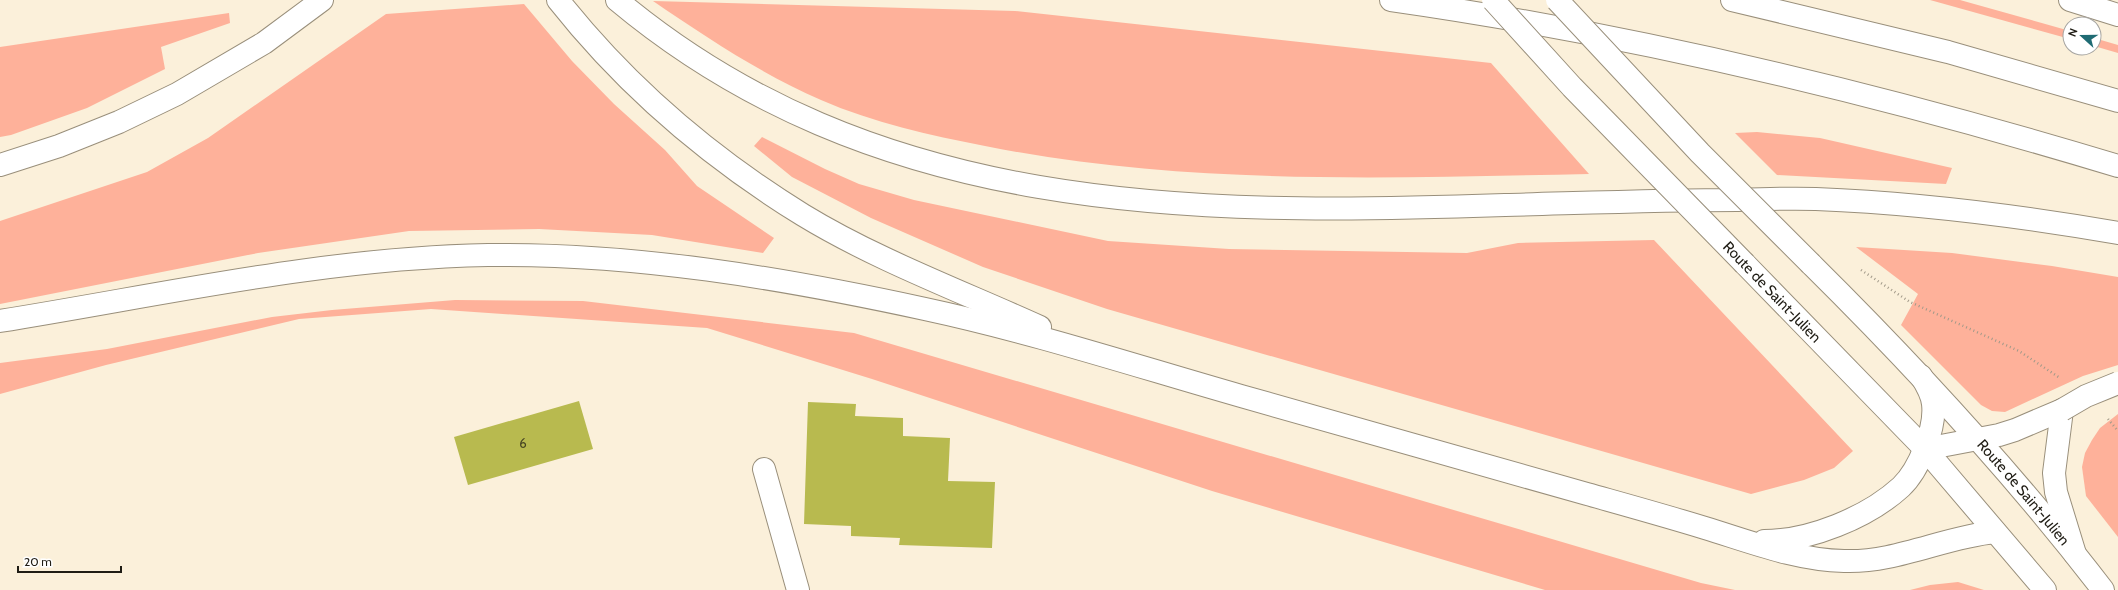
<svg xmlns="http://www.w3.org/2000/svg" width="2118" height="590" font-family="Cabin,sans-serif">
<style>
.green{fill:#feb19a}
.building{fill:#b8ba4f}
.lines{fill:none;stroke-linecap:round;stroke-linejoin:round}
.minor-casing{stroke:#998f7b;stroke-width:24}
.primary-casing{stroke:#998f7b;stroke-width:24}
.motorway-casing{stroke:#998f7b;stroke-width:24}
.path{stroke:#a19989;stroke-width:2.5;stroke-dasharray:1 3;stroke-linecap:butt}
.minor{stroke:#fff;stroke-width:22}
.primary{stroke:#fff;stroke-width:22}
.motorway{stroke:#fff;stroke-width:22}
.primary-bridge-casing{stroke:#998f7b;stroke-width:24;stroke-linecap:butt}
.motorway-bridge-casing{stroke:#998f7b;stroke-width:24;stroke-linecap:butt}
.primary-bridge{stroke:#fff;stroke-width:22}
.motorway-bridge{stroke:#fff;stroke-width:22}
.labels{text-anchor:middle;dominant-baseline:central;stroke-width:3.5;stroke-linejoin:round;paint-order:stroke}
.number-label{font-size:13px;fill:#454423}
.street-label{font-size:15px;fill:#1f1c14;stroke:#fff}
</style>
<rect width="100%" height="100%" fill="#fbf0da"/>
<g class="green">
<polygon points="1930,0 1960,0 2070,31 2070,39"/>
<path d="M653,1L1015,11L1491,63L1589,174C1387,178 1185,186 985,146C929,135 874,123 821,100C761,74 706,37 653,1Z"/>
<polygon points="524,4 572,61 614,104 665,150 697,186 774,238 763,253 652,235 539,229 409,231 258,253 0,304 0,221 147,172 208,138 386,14"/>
<polygon points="229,13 230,23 161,47 165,69 87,108 11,135 0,137 0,47"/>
<polygon points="2094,38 2118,45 2118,53 2094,46"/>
<polygon points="1757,132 1820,138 1952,168 1946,184 1777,175 1735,133"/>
<polygon points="762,137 825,169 859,184 914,200 1108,241 1229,249 1467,253 1518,243 1654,240 1853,451 1834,468 1804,480 1751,494 1107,309 983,267 871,218 792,177 754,146"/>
<polygon points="1856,247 1952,253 2052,266 2118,277 2118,365 2083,376 2005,412 1992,411 1981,405 1901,325 1918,294"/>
<polygon points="455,300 583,301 854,333 1701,583 1735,590 1545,590 1212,491 872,379 707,328 431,309 299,319 106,365 0,394 0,363 107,349 272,317 332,310"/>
<polygon points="2118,414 2118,537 2086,496 2082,467 2085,453 2092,440 2100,428"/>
<polygon points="1958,582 1984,590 1910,590 1930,585"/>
</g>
<g class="building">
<polygon points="579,401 593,449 468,485 454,437"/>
<polygon points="808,402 856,404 855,416 903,418 903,436 950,438 948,481 995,482 992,548 899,545 900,538 851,536 851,526 804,524"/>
</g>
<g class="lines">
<g class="minor-casing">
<polyline id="minor" points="764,469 798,590"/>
</g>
<g class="primary-casing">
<g id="primary">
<polyline points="1745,264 1925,449 2045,590"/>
<path id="s1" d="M1811,264C1915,367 2014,474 2103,590"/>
</g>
</g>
<g class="motorway-casing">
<g id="motorway">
<path d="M558,0C626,86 709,157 803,215C875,259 963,292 1040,327"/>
<path d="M617,0C873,214 1189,216 1505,205C1583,203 1660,200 1738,200C1764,199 1790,198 1816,199C1916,203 2020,216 2118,233"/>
<path d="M1391,0C1637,35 1880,94 2118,166"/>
<polyline points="1732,0 1948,52 2118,101"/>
<polyline points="2070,0 2118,15"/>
<polyline points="0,165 59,146 119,122 177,94 264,43 322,0"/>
<path d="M0,321C162,295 323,258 488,255C634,253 782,278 925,309C1032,332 1136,366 1241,396C1356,429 1472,461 1587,494C1626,505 1666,516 1705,528C1751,542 1796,560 1844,561C1896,563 1944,537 1995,532"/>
<polyline points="2062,410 2054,473 2056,492 2075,554"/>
<polyline points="1925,449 1999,435 2015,430 2062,410"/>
<path d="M1764,541C1809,541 1867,518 1901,487C1919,470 1936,428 1933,404C1932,394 1926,384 1921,376"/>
</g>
</g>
<g class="path">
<polyline points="1861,270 1910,302 2019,351 2060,378"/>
<polyline points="2108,419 2118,431"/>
</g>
<use href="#minor" class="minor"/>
<use href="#primary" class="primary"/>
<use href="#motorway" class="motorway"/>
<g class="primary-bridge-casing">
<g id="primary-bridge">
<polyline points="1493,0 1572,87 1745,264"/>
<polyline points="1557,0 1700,153 1811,264"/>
</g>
</g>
<g class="motorway-bridge-casing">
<polyline id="motorway-bridge" points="2062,410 2086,396 2118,383"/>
</g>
<use href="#primary-bridge" class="primary-bridge"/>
<use href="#motorway-bridge" class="motorway-bridge"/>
</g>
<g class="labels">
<g class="number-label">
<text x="523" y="443">6</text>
</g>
<g class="street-label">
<text transform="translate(1772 292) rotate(46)">Route de Saint-Julien</text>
<text stroke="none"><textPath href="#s1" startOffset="312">Route de Saint-Julien</textPath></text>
</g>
</g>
<g transform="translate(2082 36) rotate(291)"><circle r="19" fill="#ffffff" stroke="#a5a4a1"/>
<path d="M0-3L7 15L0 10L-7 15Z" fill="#1f6b73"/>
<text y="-6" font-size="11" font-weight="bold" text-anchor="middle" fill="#1f1c14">N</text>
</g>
<path d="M18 566v6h103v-6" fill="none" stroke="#1f1c14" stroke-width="2"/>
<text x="24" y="566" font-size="12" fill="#1f1c14" stroke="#ffffff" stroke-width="3" paint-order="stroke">20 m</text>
</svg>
